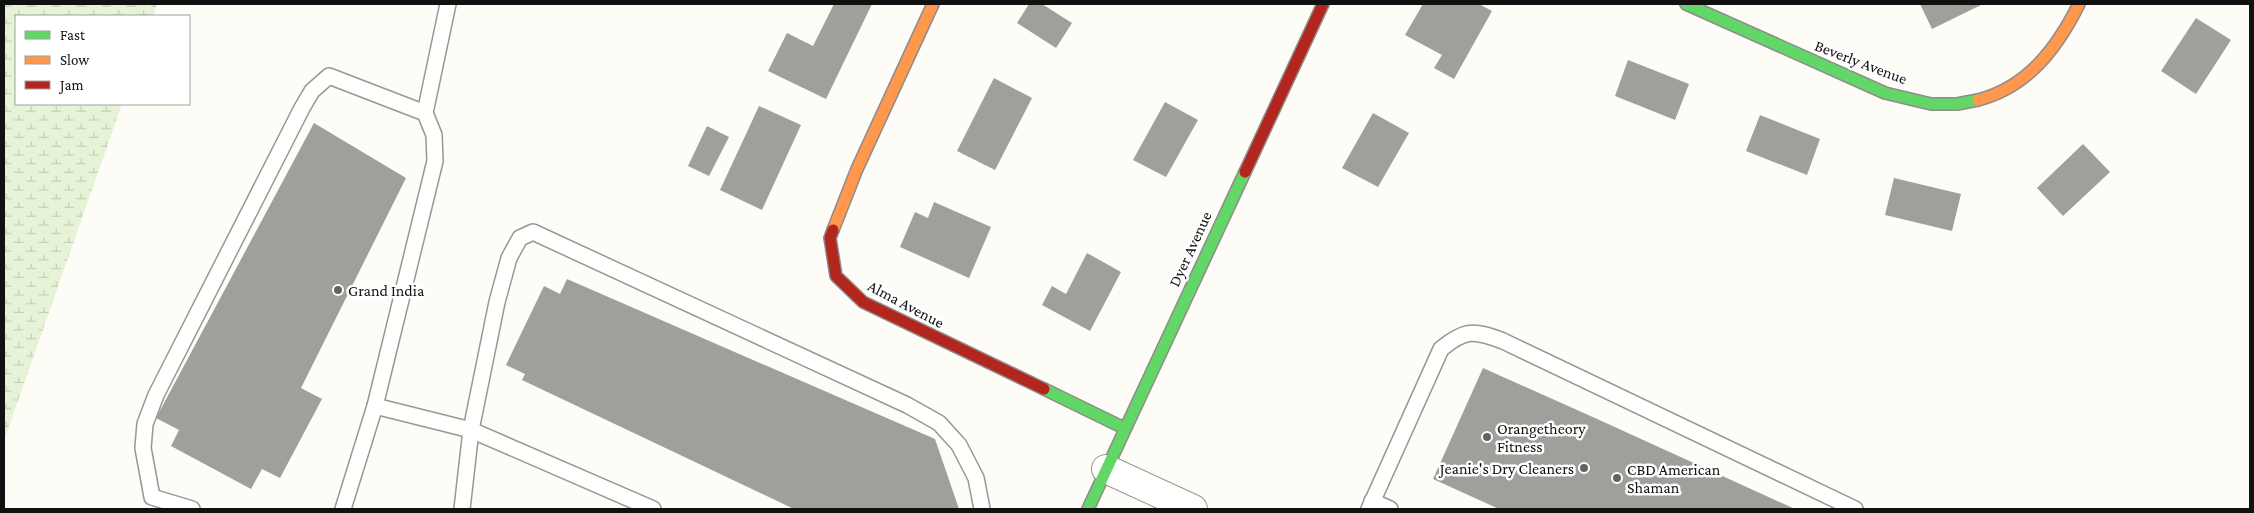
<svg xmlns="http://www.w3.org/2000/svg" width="2254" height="513" font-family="'Crimson Pro',serif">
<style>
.wetland{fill:url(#wetland-marsh)}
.building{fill:#a19f9c}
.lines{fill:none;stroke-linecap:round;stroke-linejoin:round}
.lane-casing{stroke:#979795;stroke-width:18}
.street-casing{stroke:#979795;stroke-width:30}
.fast-casing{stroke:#8e8d8b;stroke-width:14}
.slow-casing{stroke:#8e8d8b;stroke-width:14}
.jam-casing{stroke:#8e8d8b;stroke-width:14}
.lane{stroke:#fffffe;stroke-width:15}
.street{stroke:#fffffe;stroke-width:28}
.fast{stroke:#63d668;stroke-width:11}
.slow{stroke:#ff974d;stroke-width:11}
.jam{stroke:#b3261e;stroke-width:11}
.poi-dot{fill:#646362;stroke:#fff;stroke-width:2}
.labels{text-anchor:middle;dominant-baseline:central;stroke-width:5;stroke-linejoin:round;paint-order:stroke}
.street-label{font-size:16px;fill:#111;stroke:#fff}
.poi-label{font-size:16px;fill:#111;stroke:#fff;text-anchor:start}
</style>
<defs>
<pattern id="wetland-marsh" width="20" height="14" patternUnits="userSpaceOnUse" patternTransform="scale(1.25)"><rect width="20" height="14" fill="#e7f3d7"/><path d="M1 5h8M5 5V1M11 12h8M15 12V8" fill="none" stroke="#c5cfb8"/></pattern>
</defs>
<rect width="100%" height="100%" fill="#fdfcf7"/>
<polygon class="wetland" points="4,4 157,4 153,16 16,16 16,104 122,104 4,441"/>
<g class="building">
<polygon points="834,4 872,4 826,99 768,71 787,33 813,46"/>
<polygon points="1029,4 1042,4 1072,23 1056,48 1017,23"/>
<polygon points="1423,4 1479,4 1492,11 1454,79 1434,68 1442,55 1405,35"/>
<polygon points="1920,4 1983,4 1932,29"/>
<polygon points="2196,18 2231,40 2196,94 2161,71"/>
<polygon points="1628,60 1689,84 1675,120 1615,96"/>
<polygon points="994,78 1032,98 995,170 957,151"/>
<polygon points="1165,102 1198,120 1166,177 1133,160"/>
<polygon points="759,106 801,125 762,210 720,190"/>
<polygon points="1373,113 1409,133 1378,187 1342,168"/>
<polygon points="1760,115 1820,139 1807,175 1746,151"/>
<polygon points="314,123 406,178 301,388 322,399 280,478 262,469 251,489 171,446 179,430 156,418"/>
<polygon points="707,126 729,137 709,176 688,166"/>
<polygon points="2083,144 2110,172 2063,216 2037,188"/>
<polygon points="1894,178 1961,194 1952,231 1885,215"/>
<polygon points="934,202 991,227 969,278 900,247 915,212 928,218"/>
<polygon points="1087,253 1121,272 1090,331 1042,305 1052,286 1066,294"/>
<polygon points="567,279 935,439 959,509 794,509 522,380 525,374 506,365 544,286 560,294"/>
<polygon points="1483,368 1595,418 1795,509 1499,509 1433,479"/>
</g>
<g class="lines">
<g class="lane-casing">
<g id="lane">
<polyline points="425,113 448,4"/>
<polyline points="375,406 471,430 653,509"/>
<polyline points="1372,501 1390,509"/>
<polyline points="192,509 152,497 143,448 145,424 156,395 302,108 312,91 329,76 425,113 434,135 435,161 375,406 343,509"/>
<polyline points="462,509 471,430 497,302 509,258 520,238 533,232 907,405 939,423 959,445 976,478 982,509"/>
<path d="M1369,509L1441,349C1465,329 1474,330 1503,341L1855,509"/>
</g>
</g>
<g class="street-casing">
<polyline id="street" points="1106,469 1193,509"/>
</g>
<g class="fast-casing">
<g id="fast">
<polyline points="1686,4 1885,93 1931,104 1957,104 1978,100"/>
<polyline points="1044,389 1124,428"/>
<polyline points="1088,509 1245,172"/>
</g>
</g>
<g class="slow-casing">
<g id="slow">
<path d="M1978,100C2028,87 2057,48 2079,4"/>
<polyline points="833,230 857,169 933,4"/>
</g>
</g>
<g class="jam-casing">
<g id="jam">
<polyline points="1245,172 1323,4"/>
<polyline points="833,230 830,238 836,276 863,302 1044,389"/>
</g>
</g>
<use href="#lane" class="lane"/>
<use href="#street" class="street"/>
<use href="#fast" class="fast"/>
<use href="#slow" class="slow"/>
<use href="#jam" class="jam"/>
</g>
<g class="poi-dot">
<circle cx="338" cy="290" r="5"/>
<circle cx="1487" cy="437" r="5"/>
<circle cx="1584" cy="468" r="5"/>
<circle cx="1617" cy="478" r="5"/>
</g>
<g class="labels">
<g class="street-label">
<text transform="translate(1861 62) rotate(21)">Beverly Avenue</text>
<text transform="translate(1190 249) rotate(-65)">Dyer Avenue</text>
<text transform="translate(906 304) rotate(28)">Alma Avenue</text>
</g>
<g class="poi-label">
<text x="348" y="290">Grand India</text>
<text x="1497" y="428">Orangetheory<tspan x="1497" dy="18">Fitness</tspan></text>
<text x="1574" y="468" text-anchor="end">Jeanie's Dry Cleaners</text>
<text x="1627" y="469">CBD American<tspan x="1627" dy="18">Shaman</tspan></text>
</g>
</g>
<rect width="2254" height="513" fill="none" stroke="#111111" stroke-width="10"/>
<rect x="15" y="15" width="175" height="90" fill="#ffffff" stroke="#a0a0a0"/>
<rect x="25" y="31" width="25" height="8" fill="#63d668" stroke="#a0a0a0"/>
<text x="60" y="40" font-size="15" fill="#111111">Fast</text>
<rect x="25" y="56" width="25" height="8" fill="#ff974d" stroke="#a0a0a0"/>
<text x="60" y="65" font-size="15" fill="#111111">Slow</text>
<rect x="25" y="81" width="25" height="8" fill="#b3261e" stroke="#a0a0a0"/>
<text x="60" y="90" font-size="15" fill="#111111">Jam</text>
</svg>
